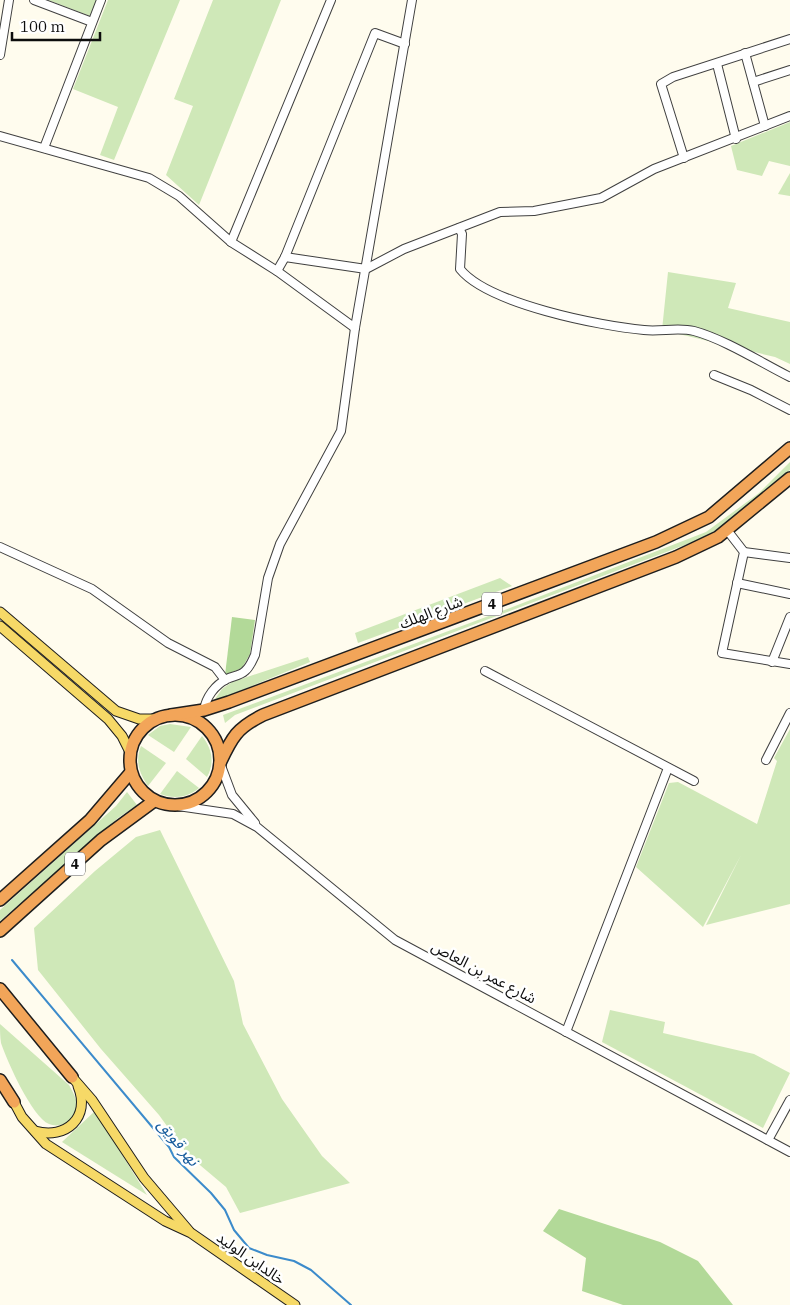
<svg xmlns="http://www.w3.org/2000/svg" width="790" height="1305" font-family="'IBM Plex Serif','Noto Sans Arabic',serif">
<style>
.green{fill:#cfe8b8}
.forest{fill:#b2d998}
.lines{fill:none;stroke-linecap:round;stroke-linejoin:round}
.stream{stroke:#3c8bcb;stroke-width:2}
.minor-casing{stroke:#404040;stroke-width:10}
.major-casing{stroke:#1e1e1e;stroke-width:11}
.highway-casing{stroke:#1e1e1e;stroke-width:14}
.minor{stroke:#fff;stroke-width:8}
.major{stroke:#f6d967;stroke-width:9}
.highway{stroke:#f2a559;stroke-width:11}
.labels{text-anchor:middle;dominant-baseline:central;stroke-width:5;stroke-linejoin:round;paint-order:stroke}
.shield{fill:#fff;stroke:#565656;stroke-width:1}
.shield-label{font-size:14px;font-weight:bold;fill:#0d0d0d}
.street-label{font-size:15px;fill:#0d0d0d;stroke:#fff}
.water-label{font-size:16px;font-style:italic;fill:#195d9d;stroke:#fff}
</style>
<rect width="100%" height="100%" fill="#fffcee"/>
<g class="green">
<polygon points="48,0 97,0 90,16"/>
<polygon points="108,0 180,0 114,160 100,155 118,107 73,89"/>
<polygon points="213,0 281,0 199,205 166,175 193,106 174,99"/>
<polygon points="790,122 790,166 769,161 762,176 737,170 731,146"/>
<polygon points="790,173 790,196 778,194"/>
<polygon points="668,272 736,283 728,308 790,322 790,364 775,357 662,330"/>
<polygon points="790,462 790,470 762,496 706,537 235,715 225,723 223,715 502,611 706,532 759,493"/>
<polygon points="500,578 512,586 358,643 355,633"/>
<polygon points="308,657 310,662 213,702 222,689 232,682"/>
<polygon points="170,724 191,727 174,752 148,735 160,726"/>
<polygon points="790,729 790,904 706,925 741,855 703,927 636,867 669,783 678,782 757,824 777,761 774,758"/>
<path d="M202,736C212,748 215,763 207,777L186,759Z"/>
<path d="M141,746L166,763L148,786C139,773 135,761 141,746Z"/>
<path d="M177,771L199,788C187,798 174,799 160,794Z"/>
<polygon points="127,792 137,805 118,818 0,921 0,910 116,806"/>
<polygon points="160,830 234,981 243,1024 282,1099 322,1156 350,1183 240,1213 226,1187 188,1155 159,1115 101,1049 38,970 34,928 95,871 136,837"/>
<polygon points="610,1010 665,1022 663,1033 754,1054 790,1073 763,1128 602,1042"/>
<path d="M0,1024L69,1085C73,1092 77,1099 77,1106C77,1120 61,1129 49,1124C32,1117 7,1061 1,1043C0,1037 0,1030 0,1024Z"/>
<polygon points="95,1111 147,1195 62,1142"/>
</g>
<g class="forest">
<polygon points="232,617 255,620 250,654 242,668 225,675"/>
<polygon points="559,1209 660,1242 698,1261 733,1305 623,1305 582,1291 586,1258 543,1231"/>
</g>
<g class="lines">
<polyline class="stream" points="12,960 169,1147 174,1157 211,1193 225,1210 234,1230 249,1248 267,1255 294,1261 311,1270 351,1305"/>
<g class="minor-casing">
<g id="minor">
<polyline points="34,0 92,22"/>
<polyline points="745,53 765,126"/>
<polyline points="0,55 9,0"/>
<polyline points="717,64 736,139"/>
<polyline points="753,82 790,70"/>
<polyline points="0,136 149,178 179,196 231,242 277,271 355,328"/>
<polyline points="44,148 101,0"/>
<polyline points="684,158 661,84 673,77 790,39"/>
<path d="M459,228L462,234L460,269C488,304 600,326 644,330C660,332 678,327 694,331C724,339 762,363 790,377"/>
<polyline points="231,242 331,0"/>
<polyline points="285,257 366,269 404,249 500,212 534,211 601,198 654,169 790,116"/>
<polyline points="277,271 285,257 375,33 405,44"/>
<polyline points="714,375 751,390 790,410"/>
<polyline points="727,530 744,552 722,653 790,664"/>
<polyline points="0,547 92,589 168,643 215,667 225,680"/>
<polyline points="744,552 790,558"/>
<polyline points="737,583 790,594"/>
<polyline points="772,662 790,617"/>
<polyline points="485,671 694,781"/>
<path d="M204,710C206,697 215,685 227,679C232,676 240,676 245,671C250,667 252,661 255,655L268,578L280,544L341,431L355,328L412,0"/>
<polyline points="766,760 790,713"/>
<polyline points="220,763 232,795 255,823"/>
<polyline points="178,806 233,814 257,827 395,940 790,1152"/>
<polyline points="566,1032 668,768"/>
<polyline points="768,1140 790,1100"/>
</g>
</g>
<g class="major-casing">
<g id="major">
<polyline points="0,612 116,711 139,719 156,719"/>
<polyline points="0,626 108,719 122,736 130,752"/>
<polyline points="72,1077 92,1100 144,1178 189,1231"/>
<polyline points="14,1102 22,1117 46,1144 165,1221 191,1233 295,1305"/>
<path d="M35,1131C66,1140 91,1117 78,1086"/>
</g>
</g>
<g class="highway-casing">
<g id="highway">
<circle cx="175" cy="760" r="45"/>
<polyline points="171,715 204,710 229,702 656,542 709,517 790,448"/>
<path d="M220,763C232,737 237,728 263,715L676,557L718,537L790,478"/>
<polyline points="0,900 90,820 131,772"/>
<polyline points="0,931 101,840 154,801"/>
<polyline points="0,989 72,1077"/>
<polyline points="0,1080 14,1102"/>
</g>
</g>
<use href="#minor" class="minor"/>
<use href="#major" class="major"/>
<use href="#highway" class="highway"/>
</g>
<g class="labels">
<g class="shield">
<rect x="482" y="592.5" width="20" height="23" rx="4"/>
<rect x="65" y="852.5" width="20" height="23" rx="4"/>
</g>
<g class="shield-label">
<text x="492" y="604">4</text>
<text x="75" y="864">4</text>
</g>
<g class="street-label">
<text transform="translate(431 612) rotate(-21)">شارع الهلك</text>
<text transform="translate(484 972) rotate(28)">شارع عمر بن العاص</text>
<text transform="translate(251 1258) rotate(35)">خالدابن الوليد</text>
</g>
<g class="water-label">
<text transform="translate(179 1142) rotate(51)">نهر قويق</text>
</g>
</g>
<path d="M12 32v8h88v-8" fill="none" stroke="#0d0d0d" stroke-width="2.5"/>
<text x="20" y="32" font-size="15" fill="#0d0d0d" stroke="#ffffff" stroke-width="4" paint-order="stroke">100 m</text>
</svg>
